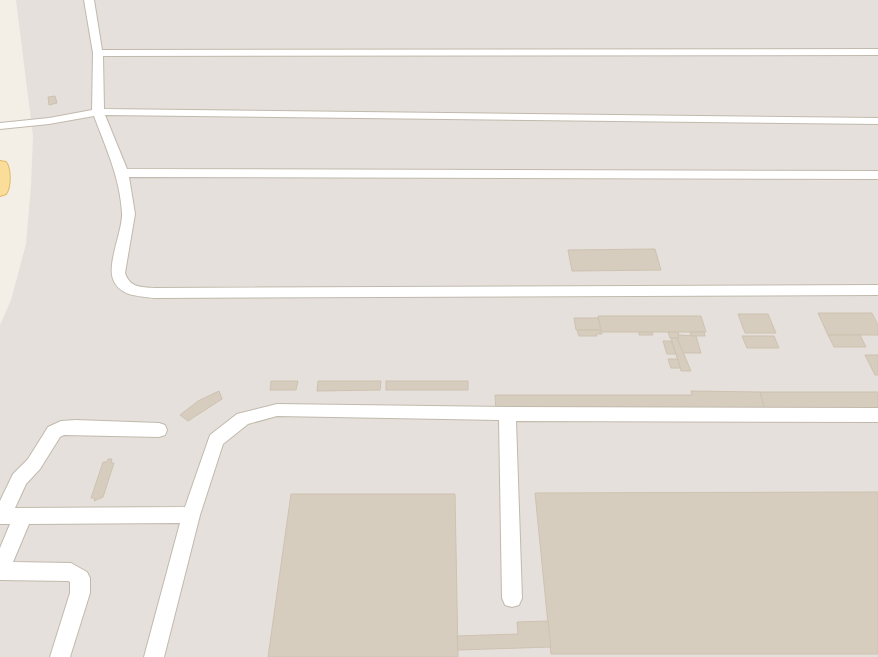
<svg xmlns="http://www.w3.org/2000/svg" width="878" height="657" font-family="'Source Sans 3',sans-serif">
<style>
.industrial{fill:#e5e0db}
.building{fill:#d7cdbf;stroke:#cec2b0}
.lines{fill:none;stroke-linecap:round;stroke-linejoin:round}
.service-casing{stroke:#c1b9ac;stroke-width:2}
.primary-casing{stroke:#dfb968;stroke-width:2}
.service{fill:#fff;fill-rule:evenodd}
.primary{fill:#fadd98;fill-rule:evenodd}
</style>
<rect width="100%" height="100%" fill="#f3efe7"/>
<polygon class="industrial" points="16,0 878,0 878,657 0,657 0,325 11,300 26,244 31,186 33,136"/>
<g class="building">
<polygon points="55,96 57,103 49,105 48,97"/>
<polygon points="655,249 661,270 572,271 568,250"/>
<polygon points="818,313 872,313 878,325 878,335 828,335"/>
<polygon points="738,314 768,314 776,333 745,333"/>
<polygon points="598,316 701,316 706,332 601,332"/>
<polygon points="574,318 598,318 601,330 576,330"/>
<polygon points="577,330 601,330 602,334 596,334 597,336 579,336"/>
<polygon points="639,332 652,332 653,335 639,335"/>
<polygon points="668,332 678,332 679,338 670,338"/>
<polygon points="690,332 704,332 705,336 691,336"/>
<polygon points="678,335 696,336 701,353 682,353 677,338 679,338"/>
<polygon points="828,335 860,335 866,347 834,347"/>
<polygon points="742,336 774,336 779,348 747,348"/>
<polygon points="671,338 677,338 691,371 681,371"/>
<polygon points="663,341 671,341 676,354 667,354"/>
<polygon points="865,355 878,355 878,375 875,375"/>
<polygon points="668,359 678,359 680,368 671,368"/>
<polygon points="271,381 298,381 296,390 270,390"/>
<polygon points="318,381 381,381 380,390 317,391"/>
<rect x="386" y="381" width="82" height="9"/>
<polygon points="219,391 222,399 188,421 180,415 198,401"/>
<polygon points="691,391 760,392 766,413 496,412 495,395 692,395"/>
<polygon points="760,392 878,392 878,413 766,413"/>
<polygon points="108,459 112,459 111,463 114,463 103,497 94,501 95,498 91,498 103,462 107,462"/>
<polygon points="878,492 878,654 551,654 535,493"/>
<polygon points="291,494 455,494 458,657 268,657"/>
<polygon points="548,621 551,647 458,650 457,636 518,634 517,622"/>
</g>
<g class="lines">
<g class="service-casing">
<g id="service">
<path d="M84,0H94L102,50L878,49V55L103,56L104,109L878,118V124L105,115L127,169L878,171V179L129,177L135,214L125,273C130,288 141,287 154,288L878,285V295L154,298C138,296 119,296 113,279C107,263 123,230 122,213C120,178 106,148 94,116L49,124L0,129V123L49,118L92,110L93,53Z"/>
<polygon points="277,404 507,407 878,408 878,422 516,421 522,598 519,605 512,607 505,605 502,598 499,420 277,416 248,424 223,444 200,515 164,657 144,657 180,523 29,524 13,562 71,563 87,572 90,578 90,593 70,657 50,657 70,593 70,582 68,581 0,580 0,548 10,524 0,524 0,501 13,474 28,459 48,427 61,421 76,420 159,423 165,425 167,430 165,435 159,437 64,435 60,437 40,469 26,484 15,508 185,507 210,435 237,414"/>
</g>
</g>
<g class="primary-casing">
<path id="primary" d="M0,161L6,162C11,169 11,187 6,194L0,196Z"/>
</g>
<use href="#service" class="service"/>
<use href="#primary" class="primary"/>
</g>
</svg>
